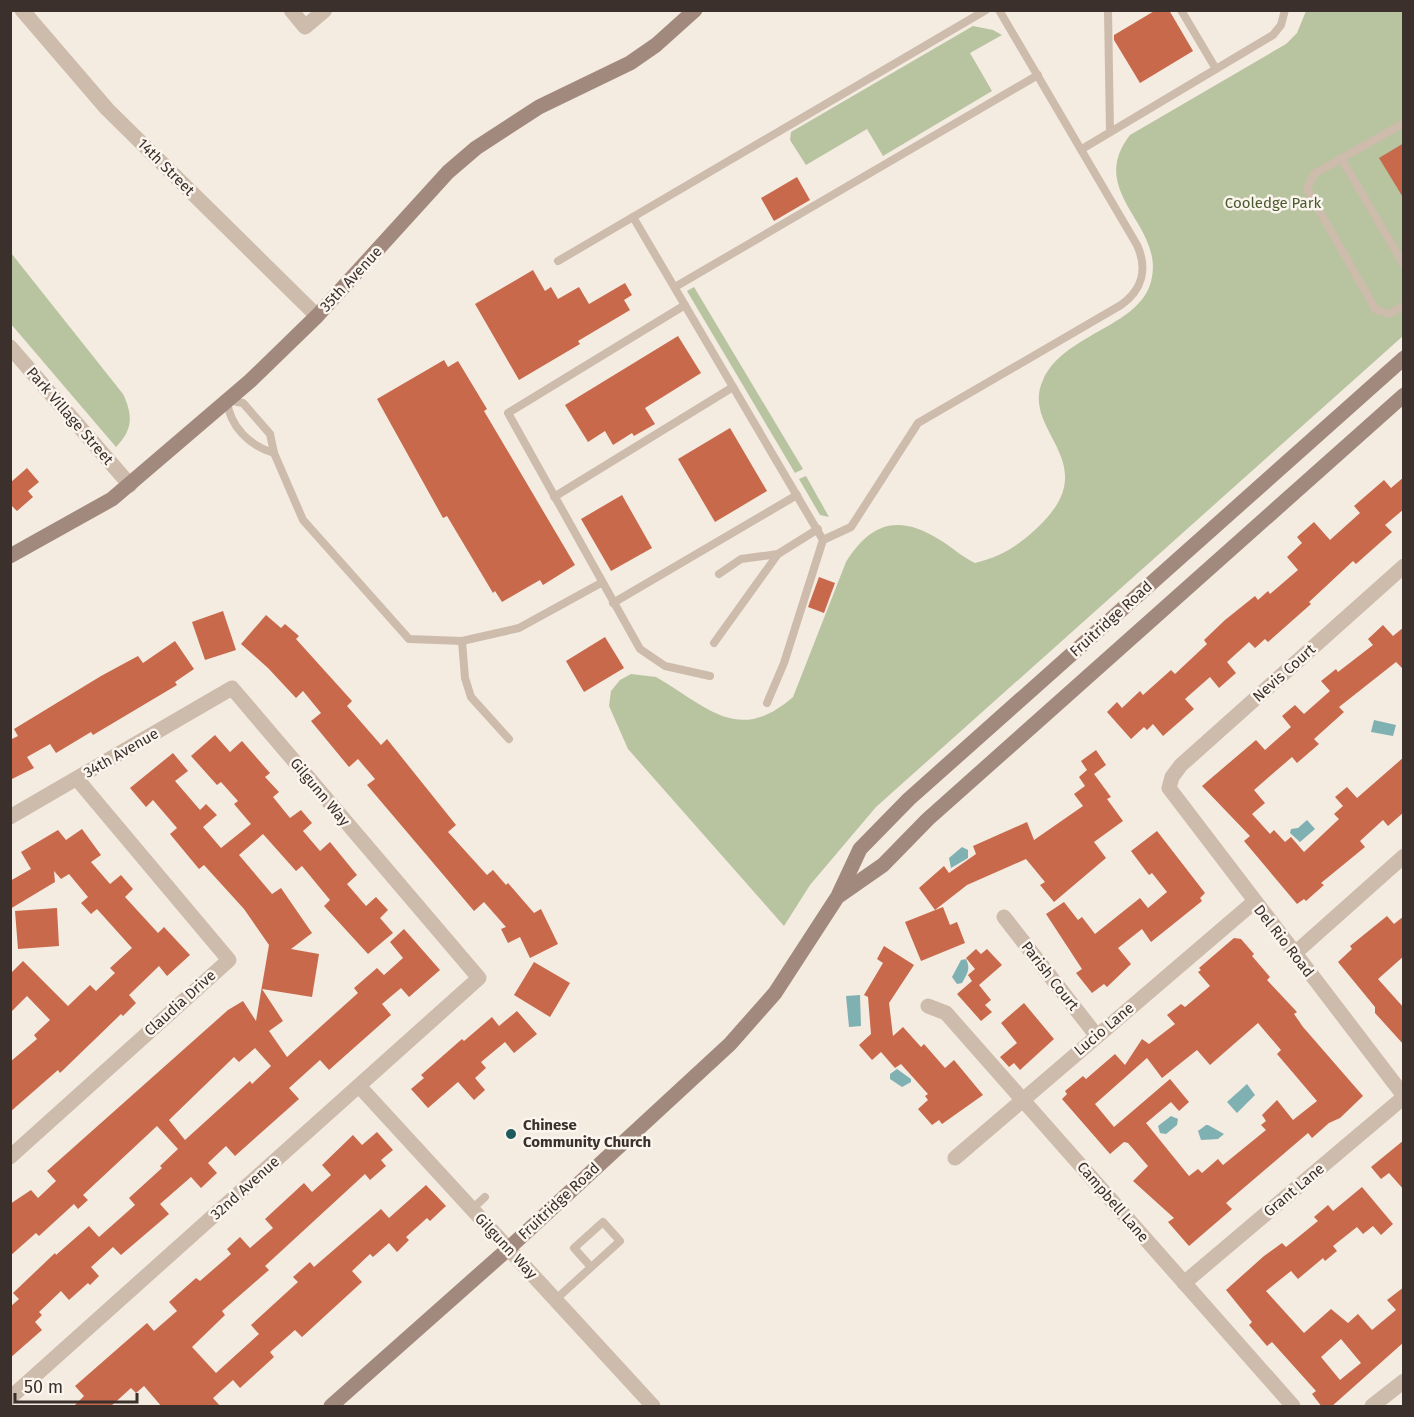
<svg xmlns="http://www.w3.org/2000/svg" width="1414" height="1417" font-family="'Fira Sans',sans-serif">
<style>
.green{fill:#b8c4a0}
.water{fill:#7fb0b2}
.building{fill:#c8694b;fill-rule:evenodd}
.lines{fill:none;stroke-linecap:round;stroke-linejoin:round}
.lane{stroke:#cdbbac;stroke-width:8}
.street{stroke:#cdbbac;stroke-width:15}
.secondary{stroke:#a18a7d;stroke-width:15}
.poi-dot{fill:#1f5a5e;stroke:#fbf5ee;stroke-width:2}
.labels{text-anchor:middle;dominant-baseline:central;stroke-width:5;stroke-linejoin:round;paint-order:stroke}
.street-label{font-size:15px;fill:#3b302b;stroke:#fbf5ee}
.park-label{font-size:15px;fill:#4a5a2e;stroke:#fbf5ee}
.poi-label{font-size:15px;font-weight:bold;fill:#3b302b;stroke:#fbf5ee;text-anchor:start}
</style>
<rect width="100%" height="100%" fill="#f4ebe1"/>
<g class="green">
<path d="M1306,11H1403V336L876,807L810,885L784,926L628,749L609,706L611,691L620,680L631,674L656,677C708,707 738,745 793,697L846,562C871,522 899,514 940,540C952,547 962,557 975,563C1001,557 1019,545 1037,528C1108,462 1019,432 1043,380C1064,332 1144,327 1152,277C1162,223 1086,192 1130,135L1286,44L1297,33Z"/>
<polygon points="973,26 993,30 1002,35 970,53 992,91 883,156 867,129 806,165 790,140 791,132"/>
<path d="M11,253L123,394C133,415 133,430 116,447L11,324Z"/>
<polygon points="694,287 803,469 795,473 687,291"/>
<polygon points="806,476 829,517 820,515 799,479"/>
</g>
<g class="water">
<polygon points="1374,720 1396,725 1393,736 1371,732"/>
<polygon points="1307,820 1315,829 1300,842 1290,833 1291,829 1298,828"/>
<polygon points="962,847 968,850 968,858 951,868 949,858"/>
<path d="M966,959C971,969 967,974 962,983L957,984L952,977L961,960Z"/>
<polygon points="860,995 861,1026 849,1027 846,996"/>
<polygon points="897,1069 911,1079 911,1082 902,1087 890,1079 890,1074"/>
<polygon points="1247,1084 1255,1095 1237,1113 1227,1102"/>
<polygon points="1171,1116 1178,1119 1177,1125 1166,1134 1160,1133 1158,1126"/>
<polygon points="1206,1125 1208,1125 1224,1134 1218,1139 1201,1140 1198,1131"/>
</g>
<g class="building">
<polygon points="1156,10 1169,10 1193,51 1140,83 1114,40 1114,35"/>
<polygon points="1404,143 1404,199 1379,158"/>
<polygon points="797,177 810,200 774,221 761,198"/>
<polygon points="533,270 545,291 551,287 558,299 579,287 589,304 625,283 632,295 624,300 630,310 578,341 580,344 519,380 475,304"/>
<polygon points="678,336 701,373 645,408 655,424 634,436 632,433 613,445 605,431 588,442 565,405"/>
<polygon points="444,360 448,367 458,361 487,409 484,411 575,565 543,585 540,580 502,602 495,591 493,593 447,516 443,518 377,399"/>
<polygon points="730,428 767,491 715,522 678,459"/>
<polygon points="27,468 39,482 28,491 33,497 17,511 10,504 10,483"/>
<polygon points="1404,477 1404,509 1385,525 1392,532 1356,564 1353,561 1309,602 1311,604 1268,642 1265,639 1255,648 1249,642 1227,662 1236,673 1219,688 1210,677 1185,699 1194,709 1163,736 1153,724 1147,730 1144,727 1131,739 1107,712 1117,702 1122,708 1140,691 1143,695 1171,670 1175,674 1207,644 1204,640 1225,620 1255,596 1258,600 1268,591 1270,594 1298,570 1287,557 1302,543 1297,537 1314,522 1330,540 1360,513 1354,506 1384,480 1391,488"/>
<polygon points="622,495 652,548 611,571 581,519"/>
<polygon points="819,577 835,583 824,613 808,607"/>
<polygon points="223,611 236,650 205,660 192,622"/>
<polygon points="266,615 281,628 285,624 299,636 296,639 352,701 347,706 381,745 387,739 456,825 448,832 487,875 493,870 506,885 508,883 534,913 541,909 558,944 530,958 520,937 508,943 501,929 506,927 484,902 474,911 367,785 375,779 358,759 349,767 311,721 321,713 303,691 296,698 268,668 241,644"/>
<polygon points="1383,625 1393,636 1404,627 1404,670 1396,662 1339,707 1344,712 1314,739 1319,744 1297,763 1292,757 1254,790 1265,803 1252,814 1270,834 1274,830 1285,842 1291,837 1304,852 1339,819 1334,814 1343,806 1335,797 1347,787 1357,798 1404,757 1404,812 1388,826 1383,820 1360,841 1365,847 1321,883 1324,885 1306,901 1304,899 1297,904 1244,841 1250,836 1202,786 1256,740 1265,750 1291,727 1282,716 1295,705 1304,714 1330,691 1321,681 1336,669 1338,672 1373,645 1368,639"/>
<polygon points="605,637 624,668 584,692 566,661"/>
<polygon points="175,641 194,669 175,682 177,685 93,735 91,732 56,753 50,744 27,757 34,768 10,780 10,740 18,736 14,729 101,676 138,656 143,663"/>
<path d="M215,735L230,752L242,741L270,773L265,777L279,792L273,797L290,818L301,810L312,823L303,831L320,851L330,842L357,875L347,884L366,906L376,897L388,910L380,918L393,933L368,954L324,906L330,900L302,866L296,871L263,834L239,855L272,894L281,888L312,933L291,949L319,954L312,997L262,989L283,1021L269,1031L287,1057L358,993L354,988L377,968L384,975L403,958L390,942L404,929L440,970L409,997L401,988L382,1004L391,1015L329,1070L320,1060L289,1088L299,1099L235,1156L226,1146L208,1163L217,1173L201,1188L191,1177L160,1204L169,1214L121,1255L113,1247L91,1267L99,1276L90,1285L88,1283L69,1300L61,1291L39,1312L42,1315L35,1322L42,1330L10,1358V1307L19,1299L13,1293L55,1253L56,1255L89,1226L99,1237L135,1205L129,1198L162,1168L160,1166L178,1149L157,1126L83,1195L88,1200L78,1209L74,1204L39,1236L36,1233L10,1256V1204L31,1190L38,1198L56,1181L47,1171L228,1010L243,1001L256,1021L269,945L244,909L204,865L199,869L170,834L177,828L153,800L146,807L130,788L173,753L188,771L175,781L200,810L206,804L217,815L203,827L221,848L251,824L234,804L238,801L221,782L217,785L191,756ZM255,1048L271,1066L252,1084L250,1081L185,1140L169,1120L234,1057L239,1062Z"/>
<polygon points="1096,750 1106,765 1094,774 1111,797 1107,799 1123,821 1094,842 1106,858 1054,902 1040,885 1045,882 1026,859 967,885 935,910 919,888 944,866 949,873 976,854 973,846 1027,822 1034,840 1083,806 1074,794 1085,786 1079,777 1087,770 1081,761"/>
<polygon points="82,829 101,855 91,862 110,884 121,875 133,889 125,897 158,933 164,927 190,955 167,976 159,966 129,995 136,1003 123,1016 121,1014 60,1073 58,1070 10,1112 10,1062 37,1039 34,1035 50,1020 27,996 10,1013 10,974 23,961 68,1006 90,985 96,991 115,973 110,968 132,948 97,909 91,914 81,903 88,897 69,874 61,879 54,871 55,882 10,909 10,881 31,869 21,852 58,830 66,840"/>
<polygon points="1157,831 1205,893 1200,898 1202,901 1151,942 1142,929 1118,948 1131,964 1107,987 1104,984 1092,993 1076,973 1082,969 1046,914 1064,902 1078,920 1082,917 1095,934 1140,898 1148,908 1167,892 1152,873 1149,875 1131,851"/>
<polygon points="943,907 950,925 957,922 965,943 921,961 905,922"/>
<polygon points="57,908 59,946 18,949 15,911"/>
<polygon points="1387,916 1394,924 1404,916 1404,956 1378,979 1404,1008 1404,1045 1375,1013 1375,1007 1338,962 1352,949 1350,946"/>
<path d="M1234,938L1241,939L1254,954L1252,956L1270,977L1267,980L1297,1012L1294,1014L1303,1027L1363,1096L1340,1118L1329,1123L1312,1138L1308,1133L1226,1203L1232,1209L1189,1246L1168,1222L1174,1218L1133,1181L1148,1166L1128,1143L1124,1142L1110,1154L1062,1099L1067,1094L1065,1091L1083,1076L1086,1079L1115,1054L1125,1065L1142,1039L1149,1044L1175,1024L1167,1015L1181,1004L1185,1007L1210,986L1198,972L1201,970L1199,968ZM1258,1023L1281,1050L1277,1054L1317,1101L1293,1120L1277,1100L1262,1115L1266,1121L1261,1125L1266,1130L1223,1165L1218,1159L1202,1173L1198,1169L1189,1176L1146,1123L1171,1102L1179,1111L1189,1102L1170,1079L1114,1127L1095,1104L1147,1058L1162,1078L1197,1050L1210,1065Z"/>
<polygon points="884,946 914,965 889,1003 893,1036 903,1027 921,1047 924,1044 945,1068 954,1060 983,1095 942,1124 939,1120 932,1125 918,1109 928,1100 925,1096 928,1094 901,1064 895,1068 881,1052 872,1060 859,1045 871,1034 868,997 864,995 883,963 877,959"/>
<polygon points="976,949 981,954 987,949 1002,965 979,985 991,1000 985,1005 992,1012 981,1021 957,994 972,981 968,975 975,969 966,958"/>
<polygon points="534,962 570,983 550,1017 514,995"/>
<polygon points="1024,1003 1054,1039 1020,1070 1014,1063 1009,1067 1000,1057 1017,1043 1001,1023"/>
<polygon points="517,1011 537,1034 514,1053 505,1042 481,1062 486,1068 475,1078 485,1090 474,1100 458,1082 428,1108 411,1089 424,1078 421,1075 462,1039 464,1041 492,1017 499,1026"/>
<polygon points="377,1132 393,1150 381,1160 386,1166 370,1180 365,1174 265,1266 269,1270 222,1311 225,1315 192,1347 216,1373 259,1334 251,1325 298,1282 293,1277 310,1262 314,1267 381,1209 389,1218 426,1185 446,1206 430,1221 427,1218 406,1237 409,1240 397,1252 389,1243 373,1257 370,1254 352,1271 362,1282 302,1337 295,1330 270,1352 274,1357 240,1388 233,1380 213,1398 221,1407 162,1407 144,1386 136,1393 131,1388 110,1407 73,1407 84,1396 75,1386 147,1323 154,1331 177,1311 169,1302 196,1278 200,1281 231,1254 227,1249 240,1237 250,1248 273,1228 265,1219 304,1183 312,1192 331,1175 322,1165 353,1135 362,1145"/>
<polygon points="1404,1140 1404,1190 1389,1173 1381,1179 1371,1167"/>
<path d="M1362,1187L1393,1224L1381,1235L1373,1226L1363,1234L1357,1227L1333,1246L1337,1251L1325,1261L1323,1258L1298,1279L1291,1271L1266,1291L1304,1333L1331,1309L1348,1323L1358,1314L1372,1330L1396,1310L1387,1300L1404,1287V1342L1331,1407H1322L1312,1394L1316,1391L1272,1342L1267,1346L1249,1325L1252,1322L1226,1290L1264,1256L1282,1243L1286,1247L1318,1221L1314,1217L1328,1205L1333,1211ZM1341,1339L1361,1363L1340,1380L1321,1357Z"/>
</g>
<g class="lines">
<g class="lane">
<polyline points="1108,10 1110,132"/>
<polyline points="1181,10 1216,69"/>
<polyline points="1404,123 1314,174 1307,189 1376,310 1390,314 1404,305"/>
<polyline points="1082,149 1273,35 1281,25 1285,10"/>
<polyline points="1341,158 1404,265"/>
<polyline points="633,217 823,540 784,663 767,703"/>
<polyline points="558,261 986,10"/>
<polyline points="675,287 1038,75"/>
<polyline points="685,305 508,413 640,649 665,666 710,676"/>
<polyline points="228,400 243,403 270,434 274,453 303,520 409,639 462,641 519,628 601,583"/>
<path d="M227,401C230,427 250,446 274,453"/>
<polyline points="554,497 733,387"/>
<path d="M823,540L851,527L918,423L1121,305C1142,290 1148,269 1137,245L999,10"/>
<polyline points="719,574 741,559 778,554"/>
<polyline points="613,603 797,495"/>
<polyline points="462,641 465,678 471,697 509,739"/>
<polyline points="714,643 778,554 818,529"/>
<polyline points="472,1209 485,1197"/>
<polyline points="555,1300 620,1241 603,1222 574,1248 591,1267"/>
</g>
<g class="street">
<polyline points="22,10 107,109 317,316"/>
<polyline points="291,10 305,27 325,10"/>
<polyline points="10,347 130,485"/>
<polyline points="1404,566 1181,765 1172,777 1169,788 1404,1096"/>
<polyline points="10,817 232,688 479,978 10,1398"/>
<polyline points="1004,917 1096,1035"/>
<polyline points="1294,954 1404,856"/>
<polyline points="928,1006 946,1013 1293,1406"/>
<polyline points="359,1086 653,1406"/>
<polyline points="10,1157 229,960 77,779"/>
<polyline points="955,1158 1254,902"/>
<polyline points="1184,1283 1404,1097"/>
<polyline points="1372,1406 1404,1381"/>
</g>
<g class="secondary">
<polyline points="10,556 112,499 250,381 317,316 448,172 476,148 539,107 630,63 656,45 695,10"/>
<polyline points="840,895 883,865 928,819 1404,395"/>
<polyline points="331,1406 508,1249 730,1044 775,993 838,896 860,849 909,799 1404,358"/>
</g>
</g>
<circle class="poi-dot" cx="511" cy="1134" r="6"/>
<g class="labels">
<g class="street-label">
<text transform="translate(166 167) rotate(45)">14th Street</text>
<text transform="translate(351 279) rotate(-47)">35th Avenue</text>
<text transform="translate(70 416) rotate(49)">Park Village Street</text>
<text transform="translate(1111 619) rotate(-42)">Fruitridge Road</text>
<text transform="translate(1284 673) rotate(-42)">Nevis Court</text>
<text transform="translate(121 753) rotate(-30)">34th Avenue</text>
<text transform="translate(320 792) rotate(50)">Gilgunn Way</text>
<text transform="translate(1284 941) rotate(52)">Del Rio Road</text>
<text transform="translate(1050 976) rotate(52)">Parish Court</text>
<text transform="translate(180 1003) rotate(-42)">Claudia Drive</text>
<text transform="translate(1104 1029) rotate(-40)">Lucio Lane</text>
<text transform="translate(245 1188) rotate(-42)">32nd Avenue</text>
<text transform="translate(1294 1190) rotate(-40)">Grant Lane</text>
<text transform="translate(559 1201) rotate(-43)">Fruitridge Road</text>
<text transform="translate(1113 1202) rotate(49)">Campbell Lane</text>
<text transform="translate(506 1246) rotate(47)">Gilgunn Way</text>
</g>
<g class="park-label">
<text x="1273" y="203">Cooledge Park</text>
</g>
<g class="poi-label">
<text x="523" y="1125">Chinese<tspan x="523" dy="17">Community Church</tspan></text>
</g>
</g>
<rect width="1414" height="1417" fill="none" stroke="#3b302b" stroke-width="24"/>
<path d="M15 1393v9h122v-9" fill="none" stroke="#3b302b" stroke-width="3"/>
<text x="24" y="1393" font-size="18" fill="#3b302b" stroke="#fbf5ee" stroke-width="4.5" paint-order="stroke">50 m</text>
</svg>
